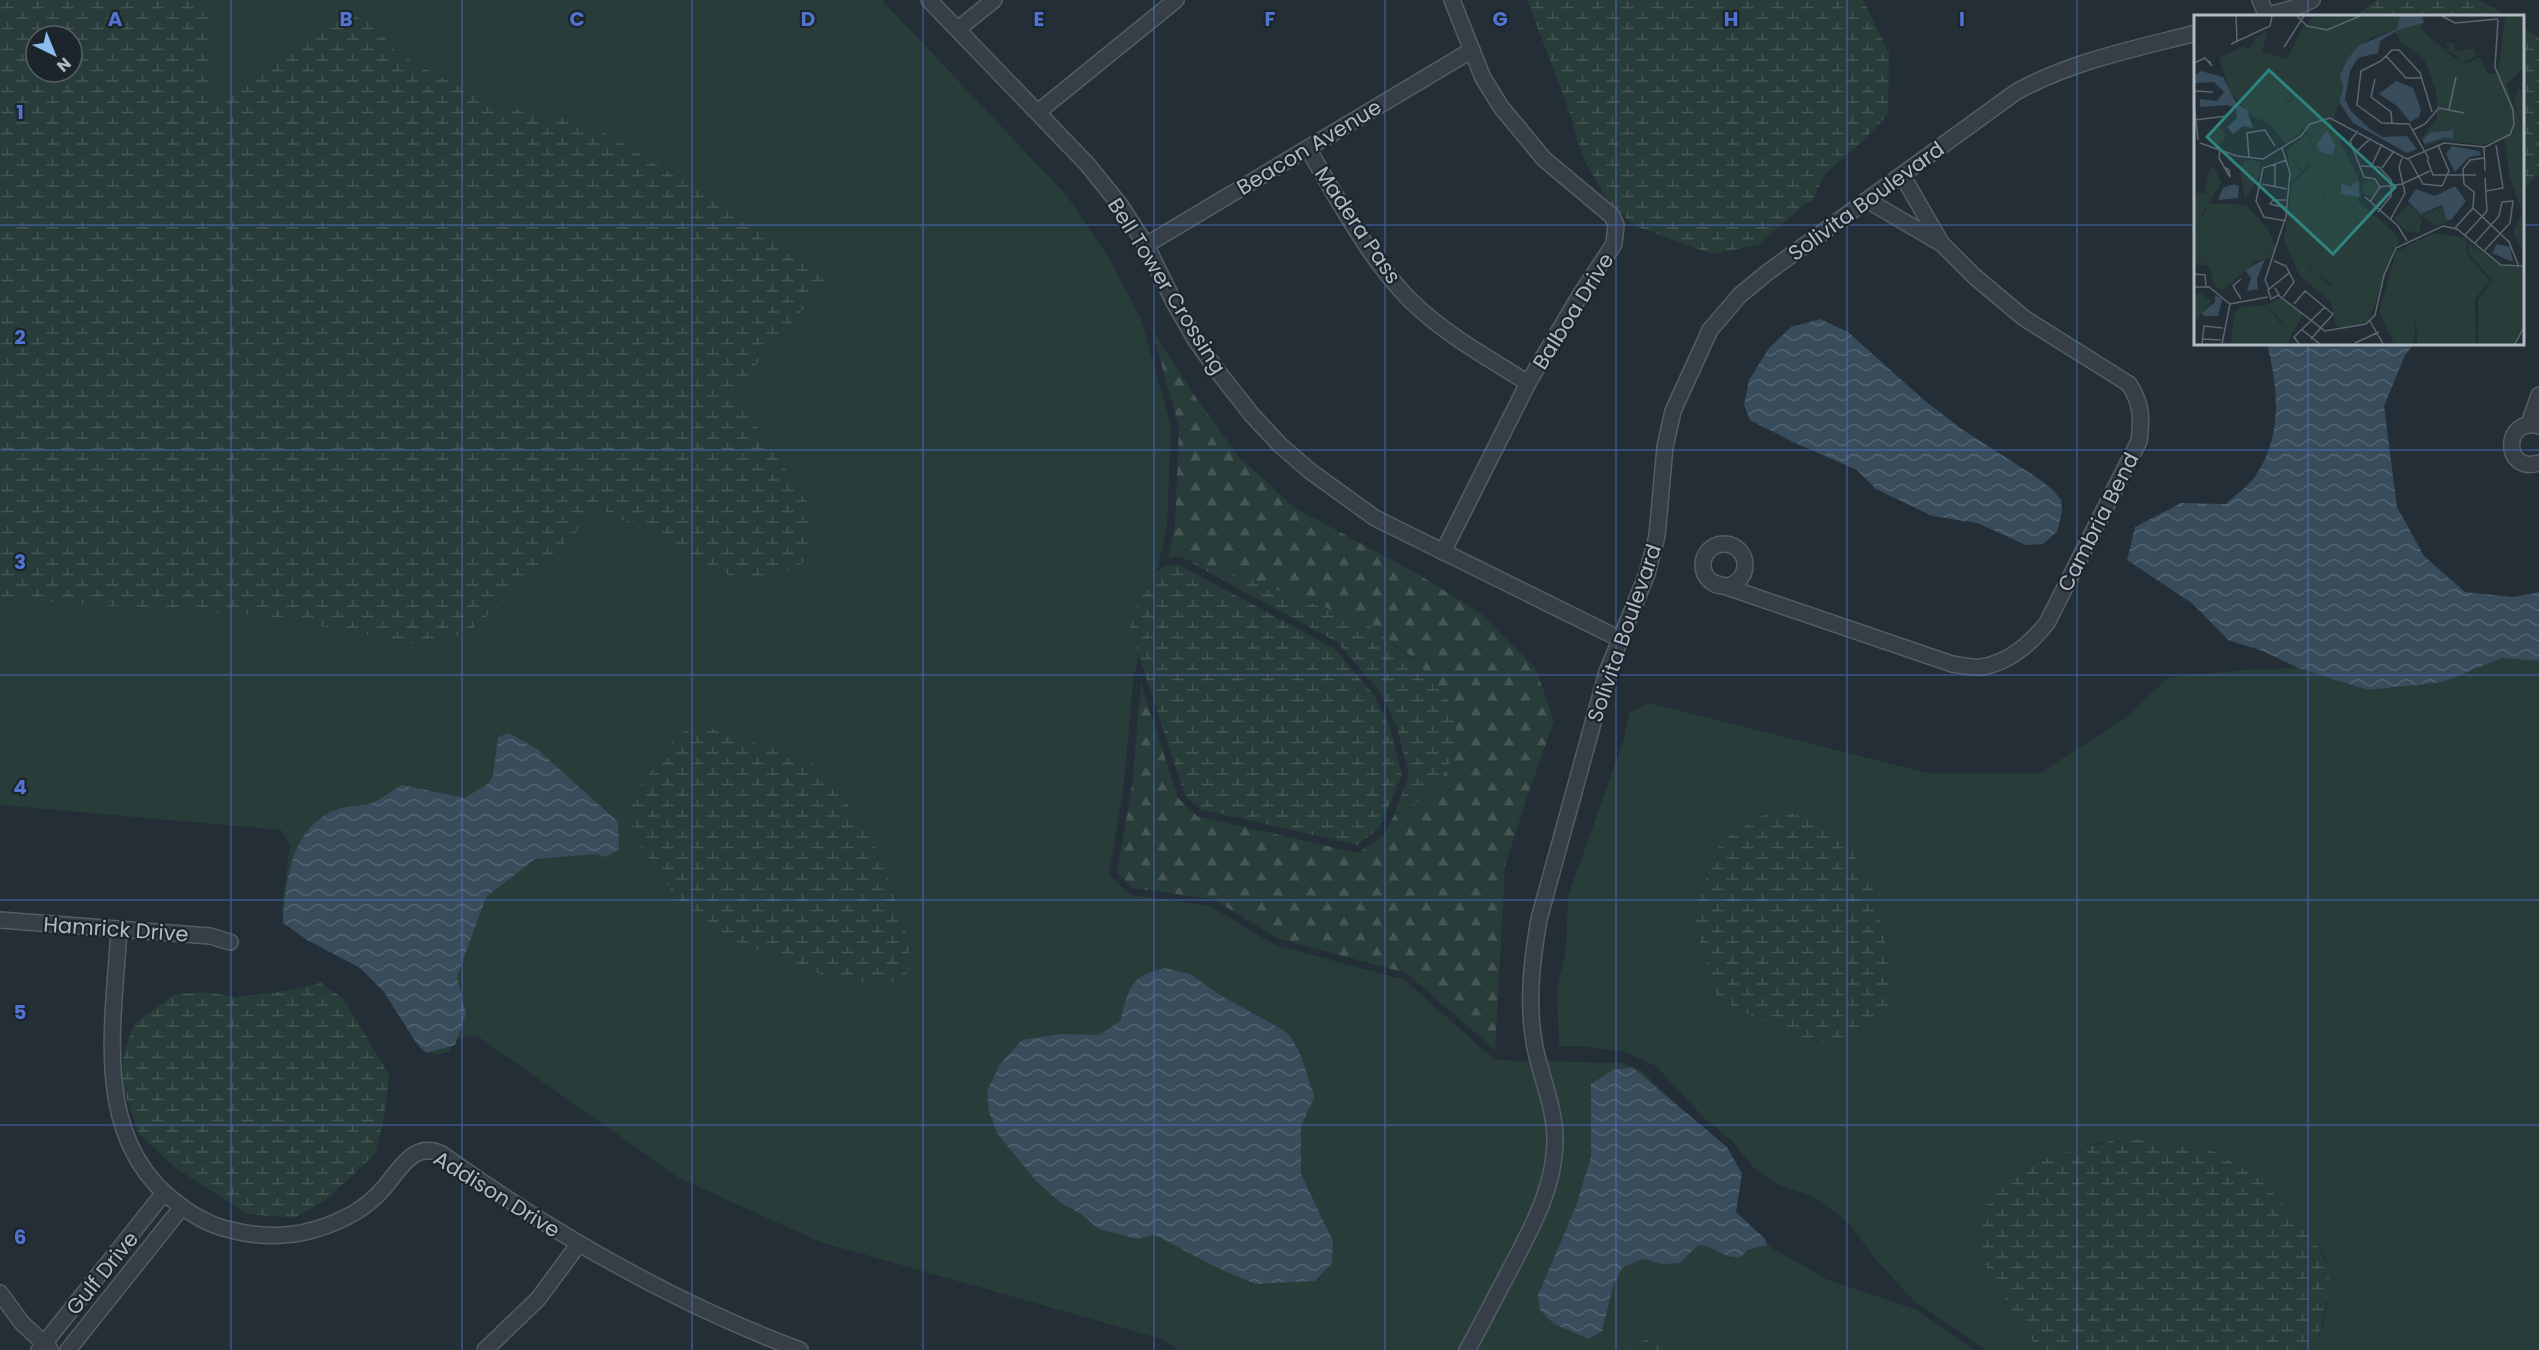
<svg xmlns="http://www.w3.org/2000/svg" width="2539" height="1350" font-family="Poppins,sans-serif">
<style>
.green{fill:#283c39;fill-rule:evenodd}
.forest{fill:url(#forest-firs)}
.wetland{fill:url(#wetland-marsh);fill-rule:evenodd}
.water{fill:url(#water-waves)}
.lines{fill:none;stroke-linecap:round;stroke-linejoin:round}
.street-casing{stroke:#545d65;stroke-width:18}
.street{stroke:#363f47;stroke-width:15}
.grid{fill:none;stroke:#5174d1;stroke-width:1.5;stroke-opacity:0.55}
.labels{text-anchor:middle;dominant-baseline:central;stroke-width:4.5;stroke-linejoin:round;paint-order:stroke}
.street-label{font-size:21px;fill:#b1bac3;stroke:#1c242c}
.inset-road{fill:none;stroke:#5c666e;stroke-width:1.5}
.view{fill:#2f847f;fill-opacity:0.15;stroke:#2f847f;stroke-width:3}
.inset-edge{fill:none;stroke:#b1bac3;stroke-width:3}
.grid-label{font-size:20px;text-anchor:middle;font-weight:bold;fill:#5174d1;stroke:#1c242c;stroke-width:4.5;stroke-linejoin:round;paint-order:stroke}
</style>
<defs>
<pattern id="forest-firs" width="22" height="20" patternUnits="userSpaceOnUse" patternTransform="scale(1.5)"><rect width="22" height="20" fill="#283c39"/><path d="M5 1l3.5 6h-7zM16 11l3.5 6h-7z" fill="#455654"/></pattern>
<pattern id="wetland-marsh" width="20" height="14" patternUnits="userSpaceOnUse" patternTransform="scale(1.5)"><rect width="20" height="14" fill="#283c39"/><path d="M1 5h8M5 5V1M11 12h8M15 12V8" fill="none" stroke="#455654"/></pattern>
<pattern id="water-waves" width="16" height="10" patternUnits="userSpaceOnUse" patternTransform="scale(1.5)"><rect width="16" height="10" fill="#384c5c"/><path d="M0 5q4-4 8 0t8 0" fill="none" stroke="#526472"/></pattern>
</defs>
<rect width="100%" height="100%" fill="#232e36"/>
<g class="green">
<polygon points="213,0 882,0 1067,196 1109,258 1141,319 1171,426 1167,525 1133,681 1124,785 1109,875 1131,895 1210,906 1275,945 1405,980 1495,1060 1622,1063 1641,1070 1714,1143 1724,1220 1826,1279 1917,1310 1974,1350 1178,1350 1165,1340 820,1242 679,1178 476,1035 457,1039 449,1052 434,1055 417,1041 380,984 341,952 292,928 281,914 290,846 281,830 0,805 0,599 268,616 420,645 467,634 601,509 731,576 806,500 734,391 831,275 572,119 492,105 399,54 358,10 279,55 247,85 207,103"/>
<path d="M2502,658L2539,661V1350H2316C2324,1319 2336,1288 2325,1257L2263,1181L2216,1152L2145,1140L2101,1142L2012,1170L1985,1264L2023,1329L2040,1350H1986L1914,1301L1876,1260L1848,1222L1814,1197L1780,1186L1752,1166L1732,1141L1704,1118L1656,1066L1625,1052L1580,1046H1559L1557,989L1566,949L1568,896L1624,739L1629,713L1648,703L1927,773H2040L2125,718L2169,677L2243,670L2298,668L2369,690L2443,682ZM1872,885L1885,939L1894,1011Z"/>
</g>
<path class="forest" d="M1152,330L1192,392L1239,457L1295,508L1418,574L1480,613L1536,669L1554,722L1530,788L1505,866L1495,1050L1406,973L1277,938L1213,899L1133,888L1117,873L1132,786L1141,683L1178,798L1197,816L1358,853L1385,834L1394,815C1421,804 1440,782 1453,756L1412,657L1358,619L1180,557L1168,558L1175,526L1179,427Z"/>
<g class="wetland">
<path d="M0,0H213L208,103L247,85L279,55L358,9L399,54L492,105L572,119L611,136L832,275L734,391L806,500L810,544L803,563L774,578L731,576L601,509L467,634L420,645L268,616L0,599ZM36,36H72V72H36Z"/>
<polygon points="1527,0 1863,0 1889,53 1888,114 1863,141 1825,174 1812,201 1806,203 1759,245 1712,254 1635,226 1607,200 1582,155 1567,105"/>
<polygon points="2377,0 2479,0 2508,16 2355,16"/>
<polygon points="2522,27 2539,38 2539,175 2523,189"/>
<path d="M1190,562C1231,571 1272,588 1311,603C1327,609 1344,613 1359,620C1373,627 1384,637 1396,647C1430,672 1466,704 1454,751C1447,779 1421,804 1394,815L1409,774L1397,727L1381,693L1337,642Z"/>
<polygon points="1179,565 1335,649 1374,695 1390,728 1402,775 1379,829 1357,845 1200,809 1185,796 1130,628 1144,582 1164,566"/>
<polygon points="697,724 811,761 830,777 880,854 910,943 906,978 881,985 833,979 735,941 676,898 631,832 627,815 635,794 676,737"/>
<polygon points="1777,807 1840,831 1872,885 1885,939 1894,1012 1835,1045 1786,1034 1718,998 1691,916 1721,841"/>
<polygon points="321,983 343,998 389,1075 385,1113 376,1153 326,1200 294,1218 247,1214 174,1167 138,1132 121,1082 124,1053 134,1024 175,994 205,992 236,997 278,992"/>
<polygon points="2119,1139 2145,1140 2216,1152 2263,1181 2315,1242 2329,1268 2330,1289 2316,1350 2040,1350 2023,1329 1985,1264 1978,1243 1979,1216 2012,1170 2073,1150"/>
<polygon points="1646,1340 1669,1345 1679,1350 1628,1350 1630,1345"/>
</g>
<g class="water">
<polygon points="1820,319 1848,332 1924,400 1963,430 2039,479 2053,490 2061,500 2062,512 2057,532 2043,544 2026,545 1977,523 1932,516 1876,489 1857,470 1793,442 1750,420 1744,405 1749,380 1769,348 1791,327"/>
<path d="M2267,344H2414L2405,355L2384,406L2397,507L2424,556L2465,592L2513,597L2539,592V661L2502,658L2443,682L2368,690L2298,668L2263,651L2228,640L2193,604L2127,560L2135,527L2181,503L2226,504C2235,495 2249,486 2256,475C2283,435 2278,388 2267,344Z"/>
<path d="M509,733L537,749L618,822L619,849L606,857L597,854L535,859L486,897L457,977L466,1014L455,1045L426,1053L417,1044L384,992L360,968L307,940L283,923C286,879 291,826 338,809C349,805 363,807 374,802C384,797 393,790 402,785L465,798L489,783L493,775L498,737Z"/>
<path d="M1164,968L1190,974L1220,995L1285,1031C1304,1050 1304,1073 1315,1096L1301,1126V1174L1333,1241L1332,1263L1315,1281L1255,1284L1216,1267L1155,1235L1137,1239L1099,1229L1081,1214L1060,1202L1037,1182L997,1133L989,1112L987,1091L1000,1064L1022,1040L1060,1034L1099,1035L1120,1021C1130,988 1128,977 1164,968Z"/>
<path d="M1632,1067L1727,1147L1742,1174L1736,1212L1765,1239L1767,1245L1747,1250L1741,1257C1722,1259 1716,1246 1698,1245L1680,1263L1663,1264L1643,1259L1623,1267L1613,1286L1602,1331L1589,1339L1554,1324L1540,1310L1538,1295L1576,1206L1591,1157V1084L1613,1070Z"/>
</g>
<g class="lines">
<g class="street-casing">
<g id="street">
<polyline points="929,0 1087,164 1120,205 1146,245 1174,302 1195,339 1219,373 1252,415 1280,445 1310,471 1375,518 1620,639"/>
<polyline points="2260,0 2267,16"/>
<polyline points="2264,16 2291,9 2312,0"/>
<polyline points="958,29 994,0"/>
<polyline points="1038,112 1176,0"/>
<path d="M1308,149C1339,200 1368,258 1411,301C1446,335 1488,358 1528,383"/>
<polyline points="1902,175 1940,241"/>
<polyline points="1146,245 1472,50"/>
<polyline points="2529,424 2539,395"/>
<path d="M2539,426C2503,416 2502,474 2539,463"/>
<circle cx="1724" cy="565" r="21"/>
<polyline points="1443,552 1528,383 1579,297 1614,244 1616,225 1612,216 1544,159 1501,107 1483,78 1452,0"/>
<path d="M1715,583L1952,664C1960,665 1972,668 1981,667C2008,663 2031,643 2047,623L2139,441C2142,417 2142,405 2129,384L2024,318L1974,276L1942,244L1867,200"/>
<polyline points="0,920 210,936 230,942"/>
<path d="M119,929C114,1023 90,1140 178,1204C194,1216 211,1226 231,1230C273,1241 315,1235 354,1213C364,1207 374,1199 382,1190C399,1172 412,1140 442,1154C554,1234 671,1302 800,1350"/>
<polyline points="0,1293 22,1323 50,1349"/>
<polyline points="39,1350 163,1194"/>
<polyline points="68,1350 182,1207"/>
<polyline points="485,1350 538,1299 578,1245"/>
<path d="M1467,1350C1481,1326 1493,1301 1506,1277C1528,1235 1555,1189 1555,1140C1555,1106 1540,1076 1534,1042C1527,1001 1532,960 1539,919L1607,672L1647,574L1657,536L1665,447L1673,411L1710,330L1740,295L1768,272L2016,92C2072,61 2134,49 2196,33"/>
</g>
</g>
<use href="#street" class="street"/>
</g>
<path class="grid" d="M231,0V1350M462,0V1350M692,0V1350M923,0V1350M1154,0V1350M1385,0V1350M1616,0V1350M1847,0V1350M2077,0V1350M2308,0V16M0,225H2196M2522,225H2539M2308,344V1350M0,450H2539M0,675H2539M0,900H2539M0,1125H2539"/>
<g class="labels">
<g class="street-label">
<text transform="translate(1309 147) rotate(-31)">Beacon Avenue</text>
<text transform="translate(1866 201) rotate(-36)">Solivita Boulevard</text>
<text transform="translate(1358 225) rotate(56)">Madera Pass</text>
<text transform="translate(1167 286) rotate(58)">Bell Tower Crossing</text>
<text transform="translate(1573 311) rotate(-58)">Balboa Drive</text>
<text transform="translate(2098 522) rotate(-63)">Cambria Bend</text>
<text transform="translate(1624 633) rotate(-71)">Solivita Boulevard</text>
<text transform="translate(116 929) rotate(4)">Hamrick Drive</text>
<text transform="translate(497 1194) rotate(32)">Addison Drive</text>
<text transform="translate(102 1273) rotate(-51)">Gulf Drive</text>
</g>
</g>
<g transform="translate(2194 15)">
<rect width="330" height="330" fill="#232e36"/>
<path d="M121,1H228V14L233,20L251,35L256,32L250,29L260,28L261,37L252,36L259,42L273,48L286,42L293,58L301,59L304,58L311,1H330V52L312,70L330,116V238L319,218L328,197L315,160L311,127L309,124L288,130L247,125L231,132L228,123L243,103L242,76L230,44L207,27L200,15L177,23L162,34L147,56L148,75L138,109L166,167L167,181L163,185L201,218L206,228L200,234L174,307L146,313L141,309L137,288L105,260L90,225L97,170L124,144L114,117L108,112L107,118L91,128L73,107L58,102L35,75L25,43L48,32L56,33L62,22L74,16L68,37L93,44L109,12ZM290,63L313,93L297,105L275,107L278,67ZM98,70L99,85L93,88L82,80ZM122,177H129L132,186L148,188L167,210L199,232L179,295L166,298L149,291L141,271L129,267L124,257L115,252L120,246V234L133,224L121,222L110,187L120,186Z" fill="#283c39" fill-rule="evenodd"/>
<path d="M113,118L124,144L114,152L117,143L111,134H103L99,144L107,157L97,169L93,135ZM15,188L52,190L74,214L82,232L78,242L62,246L28,276L20,270L15,251L1,250L12,243L17,224L7,205ZM51,203L67,210L78,232L75,240L40,227L43,218L36,215L35,208ZM215,189L229,200L249,191L254,208H249L251,201L245,195L237,199L236,207L220,197L209,208L224,218L212,216L200,204ZM87,282L109,299L93,329H75L72,324L80,318H97L73,290Z" fill="#283c39" fill-rule="evenodd"/>
<path d="M250,31L260,37L279,33L283,41L269,47ZM125,49L131,59L130,88L120,97L114,75L117,61ZM286,60L306,72L315,90L299,106L288,107L281,112L275,107L274,83L278,67ZM81 76a10 10 0 1 1 20 0a10 10 0 1 1-20 0ZM325,72L327,75L330,72V116L320,85ZM15 121a8 8 0 1 1 16 0a8 8 0 1 1-16 0ZM103,134H110L117,143L109,157L99,144ZM58,145L66,147L67,158L51,184L46,154L50,146ZM139,149L147,163L145,170L139,171L133,162ZM20,151L27,168L7,201L17,224L12,242L0,250V178H11L15,155ZM168 173a8 8 0 1 1 16 0a8 8 0 1 1-16 0ZM127,175L132,186L148,188L167,210L199,232L178,298H166L149,291L142,284L141,271L115,254L120,246L119,235L133,224L121,222L110,187L120,186L122,177ZM217,193L228,204L225,218L209,208L208,198ZM235 203a8 8 0 1 1 16 0a8 8 0 1 1-16 0ZM51,203L60,204L67,210L78,232L76,239L57,236L38,226L43,218L35,214L34,208ZM239,218L272,223L274,240L296,266L281,284L282,329H223L222,300L220,329H200L185,297L202,237ZM275,227L283,240L279,230L308,251L330,252V311L320,329H284V285L298,266L275,238ZM6,278L18,286L0,308V281ZM73,290L85,307L96,312L98,319L81,318L72,324L75,329H37L40,298L46,292Z" fill="#283c39"/>
<path d="M206,1H228L230,8L204,15L186,26L184,38L164,43L156,56L151,84L157,96L176,114L189,122L213,121L223,134L213,138L159,108L145,87L149,72L146,60L153,45L164,31L203,14ZM7,56L29,62L42,88L53,95L59,113L49,111L39,119L33,112L43,103L42,93L33,90L6,92V84L23,86L30,77L20,67L0,68V61ZM202,66L219,73L227,95L225,102L216,107L203,91L185,79ZM133,115L142,131L138,140L126,137L123,129ZM259,115V124L251,122L230,129L229,124L236,118ZM258,131L285,136L287,140L275,142L261,157L252,139ZM164,166L165,182L147,179V168L156,172ZM40,169L45,171L44,183L24,185L29,173ZM261,171L272,186L257,205H253L248,190L227,199L214,186L222,174L241,181ZM303,229L316,232L319,247L298,238ZM71,244L63,264L64,274L53,276L57,263L51,255ZM21,280L28,284L24,301H10L8,298L21,287Z" fill="#384c5c"/>
<path class="inset-road" d="M42,1L43,26M103,1L113,11L133,15L166,1M248,1L261,8L304,4M304,5L301,52L319,95L320,109L316,120M37,29L76,11L78,1M90,32L110,1M192,41L212,63H227M0,48L11,43L18,51L15,46M181,64L177,82L197,97L198,108M0,76L19,77M0,87L4,125M255,94L262,62M0,105L33,101M219,115L231,109L245,93L270,98M164,116L156,126L170,162L181,164L186,172L176,187M6,128L43,141L69,144L107,121L116,109L136,103L213,144L250,128L291,132L317,119M290,132L291,156M26,133L25,143L36,162L35,155L30,152M162,137L177,123M55,143L53,118L71,115L81,131M215,144L229,169L248,171L255,156L244,130M233,144L239,160H282M235,144L215,109L188,108L163,90L167,56L187,46L198,35H205L226,58L238,97M81,149V171M178,150L188,129M167,151L185,152L197,165V181L184,197M188,153L200,136M291,163L293,196M68,169L93,174M186,172L208,169L236,156M292,176L309,173L302,130M171,182L204,211L213,226M92,185H79L76,189L93,193M279,193L315,227L325,252M279,193L280,177L270,169L269,154L276,145L290,143M196,205L211,178L205,152L208,143M92,206L70,202L62,186L69,153L93,145M261,213L279,193M271,220L293,196M281,228L305,201L308,187L319,186L316,208L290,236M80,246L92,251L100,267L89,282M0,259L11,260L12,271M0,272H15L36,289M81,273L85,280L77,284L74,275L95,258M75,274L71,265L92,201L96,158L88,133M84,280L131,316L172,309L181,300L190,260L202,233L249,211L263,214L307,250L330,251M47,284L39,271L47,264M100,289L111,276L139,299L117,324M176,306L189,329M107,314L126,329M8,324L27,325M161,328L185,317M8,329L10,311L29,313M28,329L36,289L74,282M105,329L100,322L131,292M321,329L330,312"/>
<path class="view" d="M75,55L201,172L139,239L13,122Z"/>
<rect width="330" height="330" class="inset-edge"/>
</g>
<g class="grid-label">
<text x="115" y="26">A</text>
<text x="346" y="26">B</text>
<text x="577" y="26">C</text>
<text x="808" y="26">D</text>
<text x="1039" y="26">E</text>
<text x="1270" y="26">F</text>
<text x="1500" y="26">G</text>
<text x="1731" y="26">H</text>
<text x="1962" y="26">I</text>
<text x="20" y="119">1</text>
<text x="20" y="344">2</text>
<text x="20" y="569">3</text>
<text x="20" y="794">4</text>
<text x="20" y="1019">5</text>
<text x="20" y="1244">6</text>
</g>
<g transform="translate(54 54) rotate(137)"><circle r="28" fill="#1c242c" stroke="#586068" stroke-width="1.5"/>
<path d="M0-4.5L10 22L0 15L-10 22Z" fill="#8cbeed"/>
<text y="-9" font-size="16" font-weight="bold" text-anchor="middle" fill="#b1bac3">N</text>
</g>
</svg>
